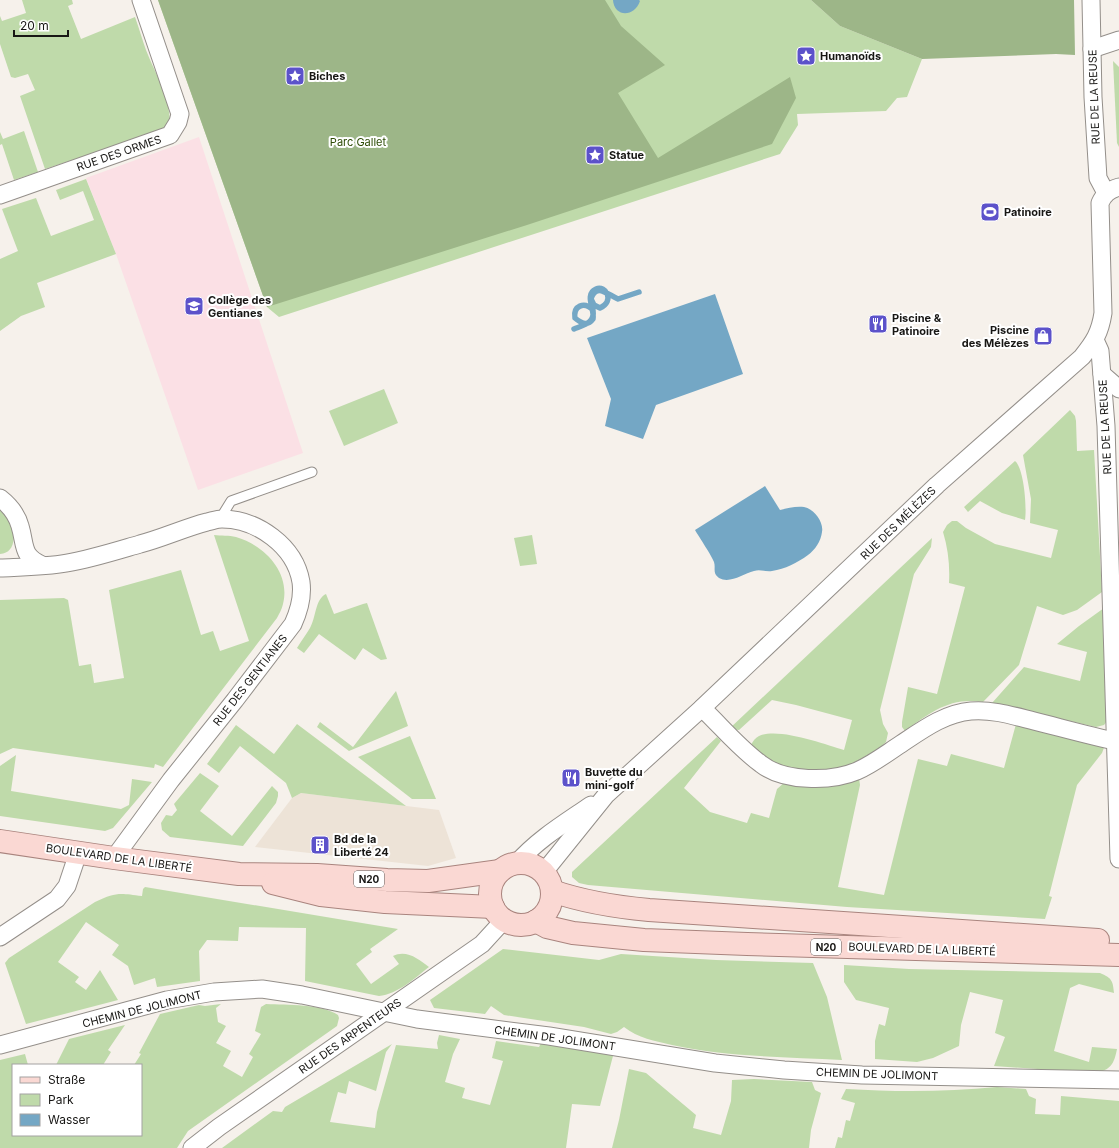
<svg xmlns="http://www.w3.org/2000/svg" width="1119" height="1148" font-family="Inter,sans-serif">
<style>
.built{fill:#ede3d7}
.education{fill:#fbe0e5}
.green{fill:#bfdaaa}
.forest{fill:#9db688}
.water{fill:#74a7c5}
.lines{fill:none;stroke-linecap:round;stroke-linejoin:round}
.stream{stroke:#74a7c5;stroke-width:5.5}
.lane-casing{stroke:#948f8a;stroke-width:11}
.street-casing{stroke:#948f8a;stroke-width:19}
.primary-casing{stroke:#a9847e;stroke-width:24}
.lane{stroke:#fff;stroke-width:9}
.street{stroke:#fff;stroke-width:17}
.primary{stroke:#fad8d3;stroke-width:22}
.labels{text-anchor:middle;dominant-baseline:central;stroke-width:4;stroke-linejoin:round;paint-order:stroke}
.shield{fill:#fff;stroke:#5d5d5b;stroke-width:1}
.shield-label{font-size:10px;font-weight:bold;fill:#181715}
.poi-label{font-size:11px;font-weight:bold;fill:#181715;stroke:#fff;text-anchor:start}
.street-label{font-size:11px;fill:#181715;stroke:#fff}
.park-label{font-size:11px;fill:#2e4c06;stroke:#fff}
</style>
<rect width="100%" height="100%" fill="#f6f1eb"/>
<polygon class="built" points="301,793 439,810 456,858 428,866 255,847 292,798"/>
<polygon class="education" points="199,137 303,453 198,490 116,254 86,178"/>
<g class="green">
<path d="M22,0H72L73,4L68,6L81,39L135,17C139,28 142,39 146,50C155,73 170,98 170,123L163,130L45,169L20,96L35,90L28,74L15,78L11,77L0,44V16L2,21L26,13Z"/>
<polygon points="158,0 811,0 840,26 922,59 907,97 897,98 886,111 797,114 798,125 780,154 279,317 267,307"/>
<polygon points="1113,61 1119,67 1119,147 1117,143"/>
<polygon points="24,131 38,172 14,180 2,144 0,145 0,132 3,139"/>
<polygon points="86,179 116,254 37,283 45,307 21,316 0,331 0,259 18,251 2,209 36,198 51,236 94,220 83,191 60,200 56,190"/>
<polygon points="384,389 398,423 344,446 329,411"/>
<path d="M1070,410L1075,416L1076,421L1077,451L1094,450L1102,592L1077,610L1063,615L1037,606L1019,665L983,702C950,697 931,712 905,731L902,727V722L908,687L937,694L965,587L949,583C950,566 948,548 943,532L947,525L952,521H957L966,528L995,544L1051,558L1058,530L1030,523L1031,499L1023,455Z"/>
<path d="M1015,461C1024,468 1027,508 1025,520L1002,513L980,501L968,512L964,507Z"/>
<path d="M0,510C2,512 5,515 7,517C16,528 18,553 0,554Z"/>
<path d="M214,535C221,536 229,535 236,537C264,545 291,572 283,604C282,609 279,614 277,618L163,767L155,764L154,768L13,748L0,754V600L64,598L68,600L79,666L91,664L94,683L124,678L109,590L181,570L201,635L213,631L220,651L249,641Z"/>
<polygon points="532,535 537,564 520,566 514,538"/>
<path d="M932,538L931,547L914,574L880,710L883,724L888,733L886,742L880,748L852,764L822,773L793,770L761,757L751,745C753,741 755,738 759,736C778,727 824,744 844,750L852,720L796,705L772,700L739,730L729,729Z"/>
<path d="M326,594L334,614L363,604L367,603L387,659L381,660L363,648L355,660L319,634L304,653L297,648C301,641 306,635 310,628C316,618 315,599 326,594Z"/>
<polygon points="1104,608 1108,720 1104,725 1096,727 992,703 1024,667 1080,681 1087,652 1057,644 1079,626"/>
<polygon points="396,691 408,726 349,751 317,727 320,722 353,747"/>
<polygon points="297,724 406,806 301,793 292,798 286,783 240,746 219,773 207,764 236,725 274,754"/>
<polygon points="1016,724 1105,745 1102,753 1077,785 1049,896 1052,897 1045,919 847,907 588,885 579,883 572,877 572,872 717,737 721,741 684,788 710,812 747,823 751,813 769,818 777,789 785,782 859,778 860,785 838,887 884,895 918,759 947,766 951,754 1004,768"/>
<polygon points="410,736 436,799 412,799 358,757"/>
<polygon points="16,755 11,791 121,809 129,805 132,779 152,782 113,828 105,831 0,816 0,766"/>
<polygon points="200,773 219,786 200,811 232,836 272,786 278,792 278,796 276,803 243,846 170,837 162,830 161,823 166,815 172,816 177,810 174,804"/>
<path d="M145,887L398,929L370,949L372,952L356,964L371,984L399,964L393,956C406,949 419,959 429,967C415,978 398,994 379,996L305,981L306,928L239,927L238,941L207,940L199,951L200,981L157,987L155,978L134,985L128,966L112,955L119,945L86,922L58,962L79,977L75,982L86,990L100,970L118,1000L26,1024L5,963L9,958L95,902C116,892 119,893 142,896L143,889Z"/>
<path d="M503,949L599,960L621,954L716,960L813,963L827,997L842,1060C785,1057 727,1057 672,1045C655,1041 638,1038 624,1027L617,1032L611,1034L584,1027L504,1015L491,1006L485,1014L434,1008L430,1000Z"/>
<path d="M844,965L909,969L1100,973C1112,978 1113,981 1114,993L1079,984L1070,988L1054,1051L1089,1062L1092,1047L1117,1049C1114,1064 1111,1070 1095,1073L994,1066L1005,1037L995,1033L1003,1000L970,992L961,1025L959,1046L933,1058L917,1062L875,1059V1041L879,1024L885,1026L889,1008L856,1000L844,982Z"/>
<path d="M221,1004L216,1008L218,1022L226,1026L216,1043L231,1051L223,1066L242,1077L253,1057L249,1054L261,1034L255,1031L261,1007L266,1004C287,1005 322,1004 338,1015L339,1018L337,1026L188,1131L177,1148H0V1060L25,1054L28,1065H13V1135H141V1065H134L141,1054L139,1053L160,1014L199,1005L205,1006Z"/>
<polygon points="125,1025 108,1050 111,1052 103,1065 56,1065 69,1039"/>
<polygon points="439,1035 460,1039 453,1054 445,1082 465,1088 462,1098 490,1105 503,1061 492,1058 496,1041 539,1047 542,1041 614,1052 600,1106 572,1104 566,1148 222,1148 273,1111 282,1112 285,1107 392,1044 386,1052 376,1091 349,1081 346,1094 338,1092 330,1122 375,1128 377,1112 396,1045 438,1049 437,1043"/>
<polygon points="629,1069 646,1073 696,1115 693,1128 721,1135 731,1101 732,1080 754,1079 812,1082 815,1090 821,1093 811,1130 809,1148 612,1148 619,1120"/>
<path d="M997,1087L1026,1089L1029,1096L1036,1099L1035,1114L1060,1115L1061,1096L1119,1101V1148H835L838,1137L842,1138L846,1120L850,1121L855,1103L841,1099L846,1089C896,1092 947,1092 997,1087Z"/>
</g>
<g class="forest">
<polygon points="158,0 605,0 621,26 665,65 618,93 658,158 790,77 796,98 772,144 527,225 267,307"/>
<polygon points="811,0 1074,0 1075,55 1056,54 922,59 840,26"/>
</g>
<g class="water">
<path d="M613,0H639L640,1C634,18 614,17 613,0Z"/>
<polygon points="715,294 743,374 656,405 643,439 605,426 611,399 587,338"/>
<path d="M765,486L780,510C788,508 796,506 804,507C814,509 824,522 822,532C821,541 815,550 808,555C797,563 785,569 772,571C766,572 760,569 754,571C743,574 730,584 719,578C712,573 716,568 714,562C712,556 699,537 695,530Z"/>
</g>
<g class="lines">
<path class="stream" d="M574,329C584,325 595,323 593,310C584,301 573,306 575,318C582,324 588,326 593,319C595,310 584,294 596,289C606,285 615,301 600,308L594,305L591,299C596,282 608,295 618,299L639,292"/>
<g class="lane-casing">
<polyline id="lane" points="220,519 231,501 312,472"/>
</g>
<g class="street-casing">
<g id="street">
<polyline points="1091,0 1093,97 1098,178 1106,193"/>
<polyline points="1092,49 1119,40"/>
<polyline points="0,195 170,135 178,122 180,114 141,0"/>
<polyline points="1095,340 1100,351 1106,426 1119,859"/>
<polyline points="1102,374 1119,389"/>
<path d="M0,498C9,505 17,515 20,526C26,546 21,555 42,565"/>
<path d="M0,568C22,567 45,567 67,563C91,559 116,551 140,544C163,538 184,528 207,522C212,521 217,519 222,519C257,519 295,546 301,582C303,597 299,611 293,624L235,700L171,780L114,858"/>
<path d="M702,708C721,726 739,748 761,764C784,782 831,782 857,771C873,764 887,753 901,744C922,730 945,713 971,711C992,709 1014,716 1034,721C1062,728 1090,736 1119,742"/>
<path d="M517,863C538,839 565,823 591,805"/>
<path d="M544,872L606,795L702,708L937,485L1082,357C1094,342 1100,333 1103,313L1100,203C1104,194 1109,190 1119,187"/>
<polyline points="0,937 57,899 67,886 78,853"/>
<polyline points="0,1045 167,1000 214,992 262,989 302,995 417,1019 549,1036 715,1063 784,1070 862,1075 1119,1080"/>
<polyline points="192,1148 219,1127 482,944 504,920"/>
</g>
</g>
<g class="primary-casing">
<g id="primary">
<polyline points="0,841 114,858 239,874 317,875 387,880 428,881 500,871"/>
<circle cx="521" cy="894" r="31"/>
<polyline points="273,883 321,895 385,902 493,907"/>
<path d="M552,891C584,902 616,907 649,910L1098,940"/>
<polyline points="536,921 547,927 573,933 644,940 747,944 1119,955"/>
</g>
</g>
<use href="#lane" class="lane"/>
<use href="#street" class="street"/>
<use href="#primary" class="primary"/>
</g>
<defs>
<g id="sight-square" transform="scale(1)"><rect x="-9" y="-9" width="18" height="18" rx="4" fill="#5c52ca" stroke="#fff"/><path d="M0-6L1.8-2.2L6-1.7L2.9 1.2L3.7 5.4L0 3.3L-3.7 5.4L-2.9 1.2L-6-1.7L-1.8-2.2Z" fill="#fff"/></g>
<g id="stadium-square" transform="scale(1)"><rect x="-9" y="-9" width="18" height="18" rx="4" fill="#5c52ca" stroke="#fff"/><path d="M0-5a6.5 5 0 1 0 0 10a6.5 5 0 1 0 0-10ZM-3.5-1.8h7v3.6h-7Z" fill="#fff"/></g>
<g id="school-square" transform="scale(1)"><rect x="-9" y="-9" width="18" height="18" rx="4" fill="#5c52ca" stroke="#fff"/><path d="M0-5L7-2L0 1L-7-2ZM-4 1L0 2.5L4 1V4Q0 6-4 4Z" fill="#fff"/></g>
<g id="restaurant-square" transform="scale(1)"><rect x="-9" y="-9" width="18" height="18" rx="4" fill="#5c52ca" stroke="#fff"/><path d="M-5-6h1v4h1v-4h1v4h1v-4h1v5L-1.5 .5V6h-2V.5L-5-1ZM5-6V6H3V1.5H1.5Q1.5-4 5-6Z" fill="#fff"/></g>
<g id="shop-square" transform="scale(1)"><rect x="-9" y="-9" width="18" height="18" rx="4" fill="#5c52ca" stroke="#fff"/><path d="M-5-2.5h2.3a2.7 3.5 0 0 1 5.4 0H5L5.5 6h-11ZM-1.5-2.5h3a1.5 2.3 0 0 0-3 0Z" fill="#fff"/></g>
<g id="building-square" transform="scale(1)"><rect x="-9" y="-9" width="18" height="18" rx="4" fill="#5c52ca" stroke="#fff"/><path d="M-4-6H4V6H1V3H-1V6H-4ZM-2.5-4.3h1.7v1.8h-1.7ZM.8-4.3h1.7v1.8H.8ZM-2.5-1h1.7V.8h-1.7ZM.8-1h1.7V.8H.8Z" fill="#fff"/></g>
</defs>
<g fill-rule="evenodd">
<use href="#sight-square" x="806" y="56"/>
<use href="#sight-square" x="295" y="76"/>
<use href="#sight-square" x="595" y="155"/>
<use href="#stadium-square" x="990" y="212"/>
<use href="#school-square" x="194" y="306"/>
<use href="#restaurant-square" x="878" y="324"/>
<use href="#shop-square" x="1043" y="336"/>
<use href="#restaurant-square" x="571" y="778"/>
<use href="#building-square" x="320" y="845"/>
</g>
<g class="labels">
<g class="shield">
<rect x="354" y="871" width="30" height="16" rx="3"/>
<rect x="811" y="939" width="30" height="16" rx="3"/>
</g>
<g class="shield-label">
<text x="369" y="879">N20</text>
<text x="826" y="947">N20</text>
</g>
<g class="poi-label">
<text x="820" y="56">Humanoïds</text>
<text x="309" y="76">Biches</text>
<text x="609" y="155">Statue</text>
<text x="1004" y="212">Patinoire</text>
<text x="208" y="300">Collège des<tspan x="208" dy="13">Gentianes</tspan></text>
<text x="892" y="318">Piscine &amp;<tspan x="892" dy="13">Patinoire</tspan></text>
<text x="1029" y="330" text-anchor="end">Piscine<tspan x="1029" dy="13">des Mélèzes</tspan></text>
<text x="585" y="772">Buvette du<tspan x="585" dy="13">mini-golf</tspan></text>
<text x="334" y="839">Bd de la<tspan x="334" dy="13">Liberté 24</tspan></text>
</g>
<g class="street-label">
<text transform="translate(1094 97) rotate(-92)">RUE DE LA REUSE</text>
<text transform="translate(119 153) rotate(-19)">RUE DES ORMES</text>
<text transform="translate(1105 427) rotate(-93)">RUE DE LA REUSE</text>
<text transform="translate(898 523) rotate(-44)">RUE DES MÉLÈZES</text>
<text transform="translate(250 680) rotate(-52)">RUE DES GENTIANES</text>
<text transform="translate(119 858) rotate(8)">BOULEVARD DE LA LIBERTÉ</text>
<text transform="translate(922 949) rotate(2)">BOULEVARD DE LA LIBERTÉ</text>
<text transform="translate(142 1009) rotate(-14)">CHEMIN DE JOLIMONT</text>
<text transform="translate(350 1036) rotate(-35)">RUE DES ARPENTEURS</text>
<text transform="translate(555 1038) rotate(8)">CHEMIN DE JOLIMONT</text>
<text transform="translate(877 1074) rotate(2)">CHEMIN DE JOLIMONT</text>
</g>
<g class="park-label">
<text x="358" y="142">Parc Gallet</text>
</g>
</g>
<rect x="12" y="1064" width="130" height="72" fill="#ffffff" stroke="#a3a2a1"/>
<rect x="20" y="1077" width="20" height="6" fill="#fad8d3" stroke="#a3a2a1"/>
<text x="48" y="1084" font-size="12" fill="#181715">Straße</text>
<rect x="20" y="1094" width="20" height="12" fill="#bfdaaa" stroke="#a3a2a1"/>
<text x="48" y="1104" font-size="12" fill="#181715">Park</text>
<rect x="20" y="1114" width="20" height="12" fill="#74a7c5" stroke="#a3a2a1"/>
<text x="48" y="1124" font-size="12" fill="#181715">Wasser</text>
<path d="M14 30v6h54v-6" fill="none" stroke="#181715" stroke-width="2"/>
<text x="20" y="30" font-size="12" fill="#181715" stroke="#ffffff" stroke-width="3" paint-order="stroke">20 m</text>
</svg>
